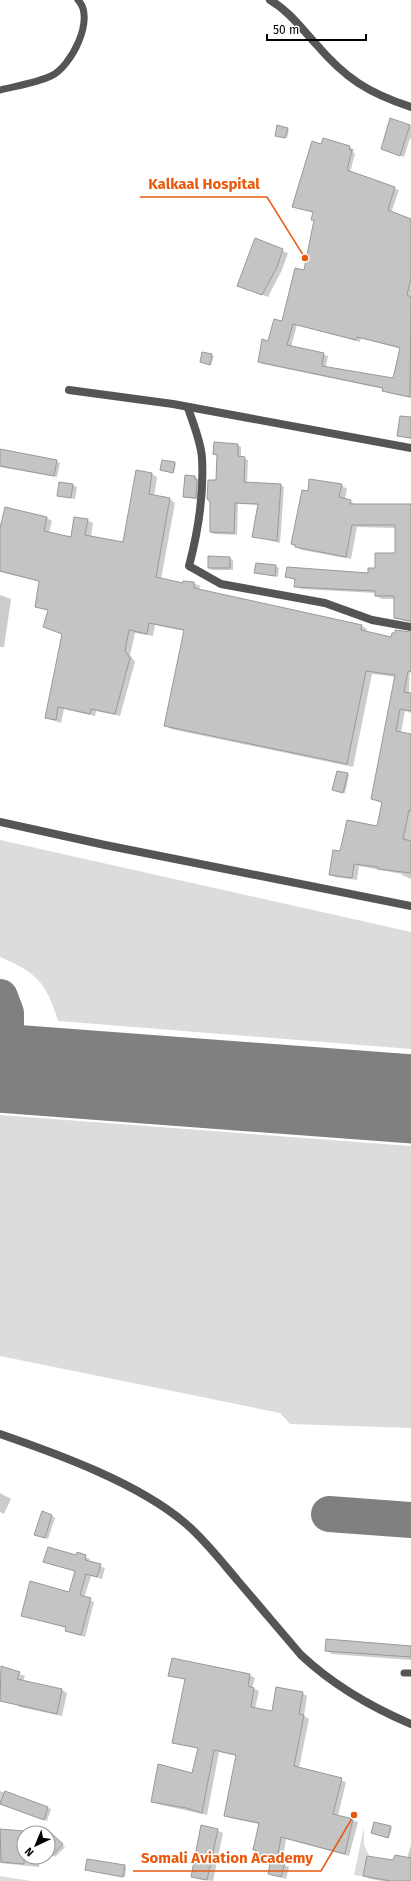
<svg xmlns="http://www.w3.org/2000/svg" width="411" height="1881" font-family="'Fira Sans',sans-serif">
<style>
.green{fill:#dcdcdc}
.shadow{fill:#0003;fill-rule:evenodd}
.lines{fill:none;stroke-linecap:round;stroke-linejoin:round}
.taxiway{stroke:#808080;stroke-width:36}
.runway{stroke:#808080;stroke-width:89}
.building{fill:#c4c4c4;stroke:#999;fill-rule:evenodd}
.lane{stroke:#555;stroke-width:7}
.street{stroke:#555;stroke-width:8}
.leader{fill:none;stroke:#e8590c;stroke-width:1.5}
.callout-dot{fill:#e8590c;stroke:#fff;stroke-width:1.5}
.callout-label{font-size:15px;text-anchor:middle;font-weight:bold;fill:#e8590c;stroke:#fff;stroke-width:3;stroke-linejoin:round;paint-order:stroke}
</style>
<rect width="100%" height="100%" fill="#fff"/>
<g class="green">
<path d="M0,840L411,932V1049L58,1021C47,983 36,972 0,957Z"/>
<polygon points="0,1115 411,1146 411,1428 290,1424 280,1413 0,1356"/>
<polygon points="364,1827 364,1845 370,1857 367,1856 363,1876 391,1881 354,1875"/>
<polygon points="0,1876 31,1881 0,1881"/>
</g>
<g class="shadow">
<polygon points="391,119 411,126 411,139 410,138 404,157 382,149"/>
<polygon points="287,129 289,130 287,138 278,136"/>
<path d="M324,140L354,149L353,152L355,154L350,172L399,190L391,213L411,220V398L388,393L384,389L263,364L259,362L269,342L283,322L304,271L315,221L314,213L293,206ZM297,325L360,342L361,338L401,349L394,379L326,367L328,356L291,347Z"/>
<polygon points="256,240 288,253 282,270 268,297 238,285"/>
<polygon points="203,353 214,356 211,365 201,362"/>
<polygon points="411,418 411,439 398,436"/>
<polygon points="238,445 241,447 241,458 248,460 247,483 281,485 284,487 280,543 253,536 259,505 238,504 237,535 214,534 211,532 217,482 218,456 214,454"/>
<polygon points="0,450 56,461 60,463 57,477 0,467"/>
<polygon points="175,463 176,464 174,473 161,470"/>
<polygon points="137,471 152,474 157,477 154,497 170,499 175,503 161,579 184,584 184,582 194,583 200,586 199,590 362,626 367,629 366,632 392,638 411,633 409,694 411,694 411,713 405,711 401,733 411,735 411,879 402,875 402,874 359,866 357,880 335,877 330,874 341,852 378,828 383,803 372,799 396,677 372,674 353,767 171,729 166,726 185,631 155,625 153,636 135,633 130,655 135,662 120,716 96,711 95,716 64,709 61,723 46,718 63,634 45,627 49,611 36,606 54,585 0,572 0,537 6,508 47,518 52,521 49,533 72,538 87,520 93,523 91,537 124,543"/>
<polygon points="195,477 198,479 199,500 184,497"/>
<polygon points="73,485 77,487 75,499 58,495"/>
<polygon points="341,485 347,489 345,499 350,501 356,505 411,505 411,623 395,618 395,599 382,599 376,596 376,593 301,589 295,586 296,580 286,577 368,574 396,554 396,528 357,527 351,559 302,550 292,544 309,492"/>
<polygon points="229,558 233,560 233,570 212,570 209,568"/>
<polygon points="275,566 279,568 278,577 255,573"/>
<polygon points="0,595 11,599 4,647 0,647"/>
<polygon points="337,772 349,775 345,793 335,790"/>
<polygon points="0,1493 11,1499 4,1514 0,1512"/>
<polygon points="52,1516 55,1518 48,1539 39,1536"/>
<polygon points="77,1554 90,1559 89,1562 105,1568 102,1579 91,1576 84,1598 94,1602 85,1637 71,1633 66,1631 67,1628 22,1616 69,1593 76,1572 45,1562 76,1557"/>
<polygon points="411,1647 411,1660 332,1654 326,1650"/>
<polygon points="2,1668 25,1676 23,1681 62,1690 67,1693 62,1716 20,1707 15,1704 16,1699 0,1696"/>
<polygon points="169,1675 250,1675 255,1678 252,1688 259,1691 255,1709 273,1712 302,1693 307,1696 304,1716 309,1719 299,1768 346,1782 338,1816 358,1822 349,1856 286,1839 282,1864 289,1867 286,1879 269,1874 271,1865 255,1860 257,1851 255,1849 259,1824 230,1818 225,1815 237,1756 219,1752 207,1815 157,1804 152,1801 193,1774 199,1749 173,1742 186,1680"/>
<polygon points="0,1791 51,1809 47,1821 0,1804"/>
<polygon points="390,1827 392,1828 389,1838 374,1834"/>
<polygon points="0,1830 38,1833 24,1833 24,1857 41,1857 39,1867 0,1863"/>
<polygon points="217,1830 223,1833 213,1881 197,1879 192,1876"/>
<polygon points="48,1834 54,1836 65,1847 55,1857 48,1852"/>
<polygon points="411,1845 411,1881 383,1881 370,1879 364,1875 393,1861 407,1859"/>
<polygon points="125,1866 126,1867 125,1877 86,1870"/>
</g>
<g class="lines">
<g class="taxiway">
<polyline points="0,997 6,1013 6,1068"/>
<polyline points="329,1514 411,1520"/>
</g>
<polyline class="runway" points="0,1068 411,1099"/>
</g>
<g class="building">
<polygon points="390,118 410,125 400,156 381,149"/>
<polygon points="277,125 288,128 285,138 275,136"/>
<path d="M323,138L350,146L349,150H352L347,170L395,187L388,210L411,219V278L407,295L411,297L410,397L382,391L383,388L258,362L262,339L268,341L274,319L282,321L295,268L304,270L314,220H311L313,212L292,207L312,141L321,144ZM293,324L356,340L357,337L398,347L400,348L393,378L322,366L324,353L287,345Z"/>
<polygon points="255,238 283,249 277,267 262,295 237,286"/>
<polygon points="202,352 212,354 210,365 200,362"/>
<polygon points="400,416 411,417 411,438 397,436"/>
<polygon points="214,442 238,444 238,456 245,457 244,482 281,484 277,541 252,537 258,504 235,503 234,533 210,532 210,502 207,499 208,480 216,480 217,455 213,454"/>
<polygon points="0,449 57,460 54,476 0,466"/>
<polygon points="162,460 175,462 173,473 160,470"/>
<polygon points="136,470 152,473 149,494 170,498 156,577 183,583 183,581 194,582 194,588 362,625 361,630 391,637 392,633 395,633 395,630 411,632 411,672 408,671 404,692 411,693 411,711 400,709 396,731 411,734 411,811 409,810 403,839 411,841 411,873 378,869 378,867 354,864 352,878 329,875 333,850 340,851 347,820 377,826 382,802 371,799 395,675 366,671 347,764 164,726 184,630 149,623 147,634 129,630 125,651 130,658 115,714 91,709 90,714 58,707 56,720 45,718 62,634 43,627 48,610 35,607 39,581 0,571 0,528 5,507 47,517 44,531 71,537 74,517 88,519 85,535 123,542"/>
<polygon points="185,475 195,476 195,479 197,480 196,498 183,497"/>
<polygon points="309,479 342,484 339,497 351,500 350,504 411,504 411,621 394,618 394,596 375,596 375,591 294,587 295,579 285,577 287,567 368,573 368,568 375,568 375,553 395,553 395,525 352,525 346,557 295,547 295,545 291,544 302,490 308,491"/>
<polygon points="59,482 73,484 71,498 57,496"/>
<polygon points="208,556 230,557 230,568 208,568"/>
<polygon points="256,563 276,565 275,576 254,573"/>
<polygon points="337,771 348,773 343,793 332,790"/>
<polygon points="42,1511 52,1515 45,1538 34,1535"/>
<polygon points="48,1547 76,1555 77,1552 86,1555 85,1560 101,1564 97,1577 86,1574 80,1595 91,1598 81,1635 65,1631 66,1627 21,1616 30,1581 69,1592 75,1571 43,1562"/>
<polygon points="326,1639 411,1646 411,1657 325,1651"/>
<polygon points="172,1658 250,1674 248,1686 254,1688 251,1707 272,1711 276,1687 303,1692 299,1714 304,1715 294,1766 342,1778 333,1814 353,1819 345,1854 281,1837 277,1861 285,1863 281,1877 268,1874 270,1864 254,1861 256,1850 253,1850 259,1823 224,1816 236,1755 214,1750 202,1813 186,1808 151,1802 158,1764 192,1773 198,1748 172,1743 185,1679 168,1676"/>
<polygon points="1,1666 20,1672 17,1679 62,1689 57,1714 0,1701"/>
<polygon points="5,1791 48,1807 44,1820 0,1804"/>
<polygon points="374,1822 391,1826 388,1838 371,1833"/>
<polygon points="201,1825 218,1829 207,1880 191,1877"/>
<polygon points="0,1829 24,1831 24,1864 1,1862"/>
<polygon points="48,1830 63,1844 48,1860"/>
<polygon points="395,1855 411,1858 411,1881 391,1881 363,1876 367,1856 393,1860"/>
<polygon points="87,1859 125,1865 123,1877 85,1870"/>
</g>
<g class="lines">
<g class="lane">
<path d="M0,90C16,86 36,83 51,76C71,67 96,18 78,0"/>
<polyline points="404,1673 411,1673"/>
</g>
<g class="street">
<path d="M270,0C289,11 301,28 316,44C345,78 368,93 411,107"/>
<polyline points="69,390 173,404 411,448"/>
<path d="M188,408C193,423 201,442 202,458C204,494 198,532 189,566L221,584L325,603L372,620L411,627"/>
<polyline points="0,822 105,845 411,906"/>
<path d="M0,1434C58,1454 138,1483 185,1523C205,1540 221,1561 238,1581C259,1606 280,1630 301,1655C333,1685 371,1707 411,1724"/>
</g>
</g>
<path class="leader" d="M305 258L267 197H140M354 1815L321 1871H133"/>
<g class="callout-dot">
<circle cx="305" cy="258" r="4"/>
<circle cx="354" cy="1815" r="4"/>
</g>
<g class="callout-label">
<text x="204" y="189">Kalkaal Hospital</text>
<text x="227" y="1863">Somali Aviation Academy</text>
</g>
<g transform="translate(36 1845) rotate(224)"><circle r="19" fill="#ffffff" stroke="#999999"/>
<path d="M0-3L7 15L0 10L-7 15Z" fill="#000000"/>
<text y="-6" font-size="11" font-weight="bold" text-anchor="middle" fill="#000000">N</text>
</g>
<path d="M267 34v6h99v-6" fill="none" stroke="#000000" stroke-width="2"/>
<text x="273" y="34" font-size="12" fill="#000000" stroke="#ffffff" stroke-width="3" paint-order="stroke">50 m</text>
</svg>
